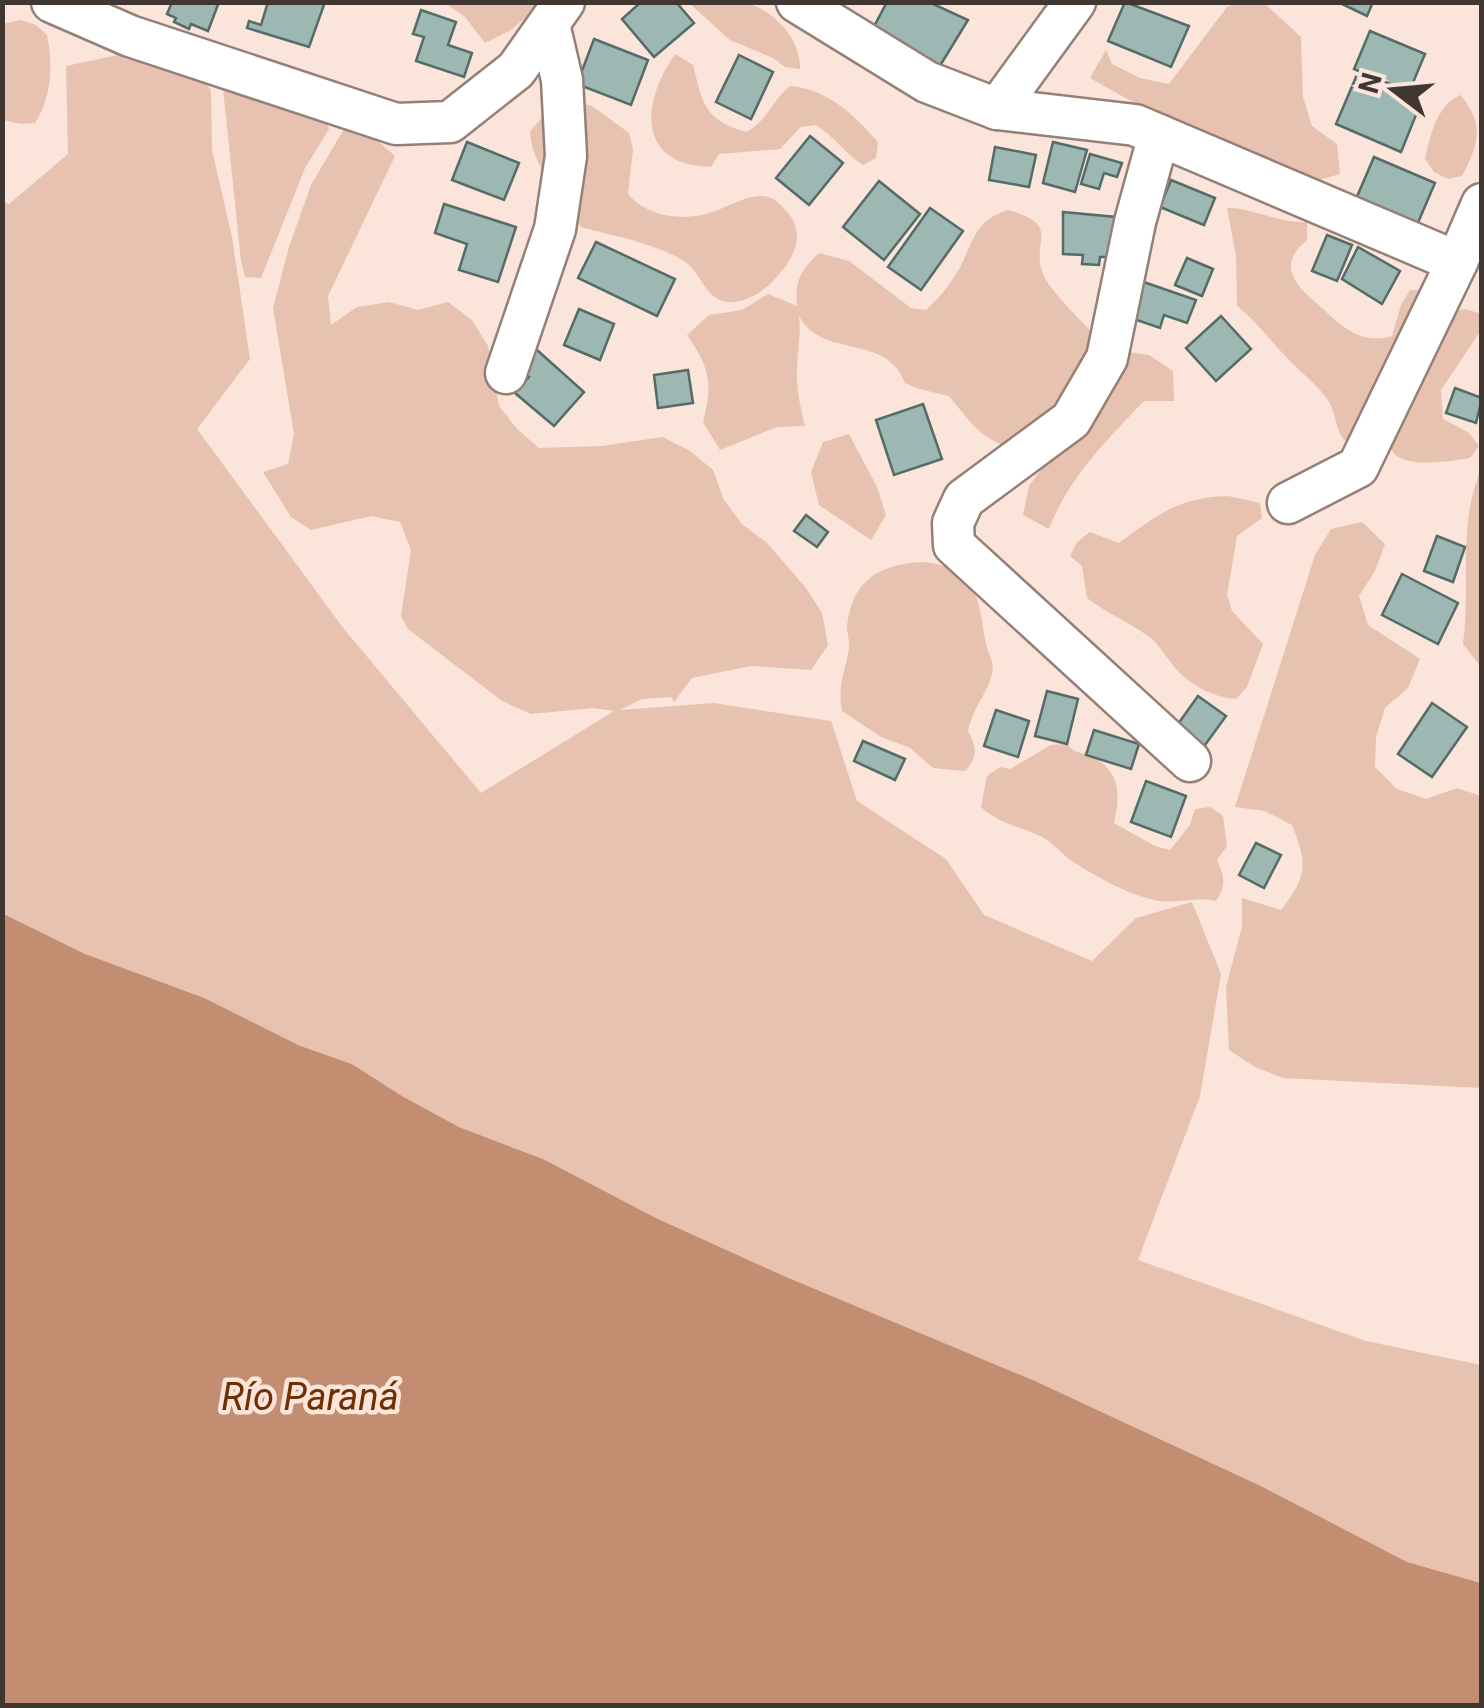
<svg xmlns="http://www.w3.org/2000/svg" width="1484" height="1708" font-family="Roboto,sans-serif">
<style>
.green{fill:#e7c2b0}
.water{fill:#c38d71}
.building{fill:#9db7b2;stroke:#546b67;stroke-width:2.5}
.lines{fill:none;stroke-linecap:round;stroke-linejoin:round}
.minor-casing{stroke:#948076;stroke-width:45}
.minor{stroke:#fff;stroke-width:40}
.labels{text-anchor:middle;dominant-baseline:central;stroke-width:9;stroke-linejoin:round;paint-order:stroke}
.water-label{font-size:38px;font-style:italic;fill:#712e00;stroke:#fbe4d9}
</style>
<rect width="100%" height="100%" fill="#fbe4d9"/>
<g class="green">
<polygon points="445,3 536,3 537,8 511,30 485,43 465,17"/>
<path d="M689,3C706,2 730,0 747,3C776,12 801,40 800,69L785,67L773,58L730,40Z"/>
<polygon points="1237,3 1264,3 1301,37 1303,97 1312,126 1337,144 1340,174 1312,182 1170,123 1090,78 1106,50 1112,64 1140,78 1169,84 1227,7"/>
<path d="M21,20L36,25L47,35C53,65 52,96 35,123L21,124L3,120L2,24Z"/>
<polygon points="170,44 211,90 212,150 232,237 250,359 197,429 344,629 481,793 614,711 593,708 531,714 502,701 408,629 401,616 411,550 400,522 371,516 311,530 291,517 263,472 288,464 294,434 273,308 289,247 311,185 344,129 373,137 395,156 328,296 331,325 357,307 389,302 418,310 448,302 472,320 488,346 499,406 517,429 539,448 602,446 663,437 690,451 713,470 724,500 742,524 767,543 806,588 822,613 828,645 811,670 751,666 692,678 674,702 671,697 642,699 620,710 714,703 831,721 857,801 946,859 984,915 1092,961 1136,918 1192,902 1221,974 1200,1096 1138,1260 1366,1341 1481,1365 1481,1583 1407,1562 1263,1487 1035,1381 784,1276 658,1219 543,1159 459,1127 402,1096 352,1064 298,1045 85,954 3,913 2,201 9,204 68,154 66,66"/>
<path d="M675,54L693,65C703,104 704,120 746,132C767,122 772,100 790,86C828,89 854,115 878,142L876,158L863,165C845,154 834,136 816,125L801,127L780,149L719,154L711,167C636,165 641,103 675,54Z"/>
<polygon points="223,88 324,116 329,129 305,168 261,278 245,277 241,261"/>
<path d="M1461,95C1484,125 1480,142 1462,176L1448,179L1434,172L1425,159C1430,136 1437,104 1461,95Z"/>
<path d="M578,102L592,106L629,133L633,149L628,194C647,217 684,222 712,212C728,207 746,195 763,196C775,197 781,205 788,213C809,238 789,266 769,285C758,295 742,303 727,302C705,299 700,271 684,261C652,242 617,237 581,227C564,195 531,168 530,131L553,106Z"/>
<path d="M1227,208C1255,208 1279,224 1307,222V240C1273,268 1300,288 1323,309C1343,328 1363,345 1392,336L1401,305L1410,290H1426L1352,447C1331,430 1340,418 1327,399C1316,383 1300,372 1287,358C1270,340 1257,322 1237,306L1236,256Z"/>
<path d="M1008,210C1065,226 1028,242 1044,276C1052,293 1083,322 1097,338L1055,416L1006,446C978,437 967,417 949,396L919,389L905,383C886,332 822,360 799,316C801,334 798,348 797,366C796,387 800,406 805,426L777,427L720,450L703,422C713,383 710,368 687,335L709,315L742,310L768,294L797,306C794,282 801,269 819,253L849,261L911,308L926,310C939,298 949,286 958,271C973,244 974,220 1008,210Z"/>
<path d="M1466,309L1481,314V330L1441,390L1443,419L1469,433L1479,446L1470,458C1451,461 1412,468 1395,455C1394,454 1387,442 1386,440L1449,312Z"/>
<path d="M1128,352L1149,355L1173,371L1174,401H1144C1107,440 1068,478 1049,529L1023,515L1029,486Z"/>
<polygon points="849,434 877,487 886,515 871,540 819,505 811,472 823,442"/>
<path d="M1481,470L1482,666L1481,667L1463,644C1471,587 1457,524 1481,470Z"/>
<path d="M1228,496L1260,503L1262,518L1237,536L1227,595L1232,611L1263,644L1247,687L1236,699C1210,697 1184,682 1169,660C1162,651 1158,643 1148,636C1129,622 1106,613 1087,598L1082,566L1070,556L1077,542L1090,532L1119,543C1157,515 1179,497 1228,496Z"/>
<path d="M1362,522L1385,544L1375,571L1359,596L1368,625L1420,659L1408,688L1385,708L1376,737L1375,767L1397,789L1426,799L1457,788L1481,796V1088L1283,1078L1255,1067L1229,1050L1226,987L1242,927V898L1281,910C1307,877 1308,864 1292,825L1265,811L1235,807L1315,555L1331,529Z"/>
<path d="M922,562C978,567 978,597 986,644C988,655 995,661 992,673C988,693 973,707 968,731C977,747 978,757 965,771L933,768L910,748L881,737L842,711C837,687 845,672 849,649C850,641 847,634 847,626C852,580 880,564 922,562Z"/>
<path d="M1067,744C1073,752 1078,752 1088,755C1120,769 1121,793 1114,823L1155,846L1170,850L1190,825L1195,809L1210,807L1223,816L1227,846L1217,860C1225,877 1226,886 1216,901C1193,896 1175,905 1154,900C1127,894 1099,878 1075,863C1064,857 1056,845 1044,838C1023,827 999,824 981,807L987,776L1000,767L1010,769L1051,745Z"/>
</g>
<polygon class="water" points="2,913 85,954 204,998 298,1045 352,1064 402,1096 459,1127 543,1159 658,1219 784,1276 1035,1381 1263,1487 1407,1562 1481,1583 1481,1705 3,1705"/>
<g class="building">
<polygon points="172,2 219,2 208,31 191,24 189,29 174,22 176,18 167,14"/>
<polygon points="268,2 325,2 309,47 247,28 249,21 261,25"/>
<polygon points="641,2 676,2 694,23 654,57 622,19"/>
<polygon points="887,2 929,2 968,20 938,69 870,34"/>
<polygon points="1125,2 1189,26 1171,67 1108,41"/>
<polygon points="1338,2 1373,2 1367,16"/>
<polygon points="421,10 456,22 448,45 472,53 464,77 416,61 424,37 413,34"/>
<polygon points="1370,31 1425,54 1409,92 1354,69"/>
<polygon points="594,39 648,60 631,105 577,84"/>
<polygon points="739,55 773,72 751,119 716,102"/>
<polygon points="1356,77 1420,105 1401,152 1336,124"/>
<polygon points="810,136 843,163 809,205 776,178"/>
<polygon points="467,142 519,163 504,200 452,180"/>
<polygon points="1053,142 1087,150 1075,192 1043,183"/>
<polygon points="995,147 1036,155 1029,187 989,180"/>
<polygon points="1090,154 1122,163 1117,177 1104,173 1099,189 1081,184"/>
<polygon points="1374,157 1435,183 1417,225 1353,206"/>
<polygon points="1171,180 1215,198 1204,225 1160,207"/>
<polygon points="879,181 920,214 884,260 843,227"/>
<polygon points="444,204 516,227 498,282 459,270 467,244 435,233"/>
<polygon points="930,208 963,231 921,290 888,267"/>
<polygon points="1063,212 1116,217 1116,257 1100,257 1099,265 1082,264 1083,255 1063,254"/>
<polygon points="1327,235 1352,245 1337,281 1312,271"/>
<polygon points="596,242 675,279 657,316 578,278"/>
<polygon points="1358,247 1400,271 1382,304 1342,279"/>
<polygon points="1187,258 1213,269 1202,296 1175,285"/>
<polygon points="1135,279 1196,300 1187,323 1164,315 1160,328 1122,315"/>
<polygon points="579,309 614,324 600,360 564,345"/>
<polygon points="1221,316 1251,349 1216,381 1186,348"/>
<polygon points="537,350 584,392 554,426 515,393 529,377 519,370"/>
<polygon points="688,370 693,403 658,408 654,375"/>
<polygon points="1455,388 1482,398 1476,423 1446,413"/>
<polygon points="923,404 942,459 894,475 876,420"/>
<polygon points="806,515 828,532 817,547 794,531"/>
<polygon points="1437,536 1465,547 1453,582 1424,571"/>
<polygon points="1402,574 1458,603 1438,644 1382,615"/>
<polygon points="1047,691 1078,699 1067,744 1035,736"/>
<polygon points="1198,696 1226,716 1200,752 1173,731"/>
<polygon points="1432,703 1467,727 1432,777 1398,754"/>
<polygon points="996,710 1029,721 1018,757 984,746"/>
<polygon points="1094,730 1139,744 1131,769 1086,755"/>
<polygon points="863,741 905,759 895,780 854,761"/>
<polygon points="1146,781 1186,796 1171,837 1131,822"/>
<polygon points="1256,843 1281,855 1264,888 1239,875"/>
</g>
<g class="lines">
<g class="minor-casing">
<g id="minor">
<polyline points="52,2 130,36 396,124 450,122 516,70 564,2"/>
<polyline points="797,2 927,82 997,109 1135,125 1457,262"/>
<polyline points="997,109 1075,2"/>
<polyline points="1159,135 1135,222 1107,358 1071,420 964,499 953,523 954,545 1190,761"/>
<polyline points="506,373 555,229 566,156 562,80 549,24"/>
<polyline points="1288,503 1358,467 1457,262 1482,204"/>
</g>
</g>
<use href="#minor" class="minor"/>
</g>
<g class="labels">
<g class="water-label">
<text x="310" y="1397">Río Paraná</text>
</g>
</g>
<rect width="1484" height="1708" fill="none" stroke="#403733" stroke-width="10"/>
<g transform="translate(1394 90) rotate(286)" stroke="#fbe4d9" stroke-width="8" paint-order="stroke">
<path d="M0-8L18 38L0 25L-18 38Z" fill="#403733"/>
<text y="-15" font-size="28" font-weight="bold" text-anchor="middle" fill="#403733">N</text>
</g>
</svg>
